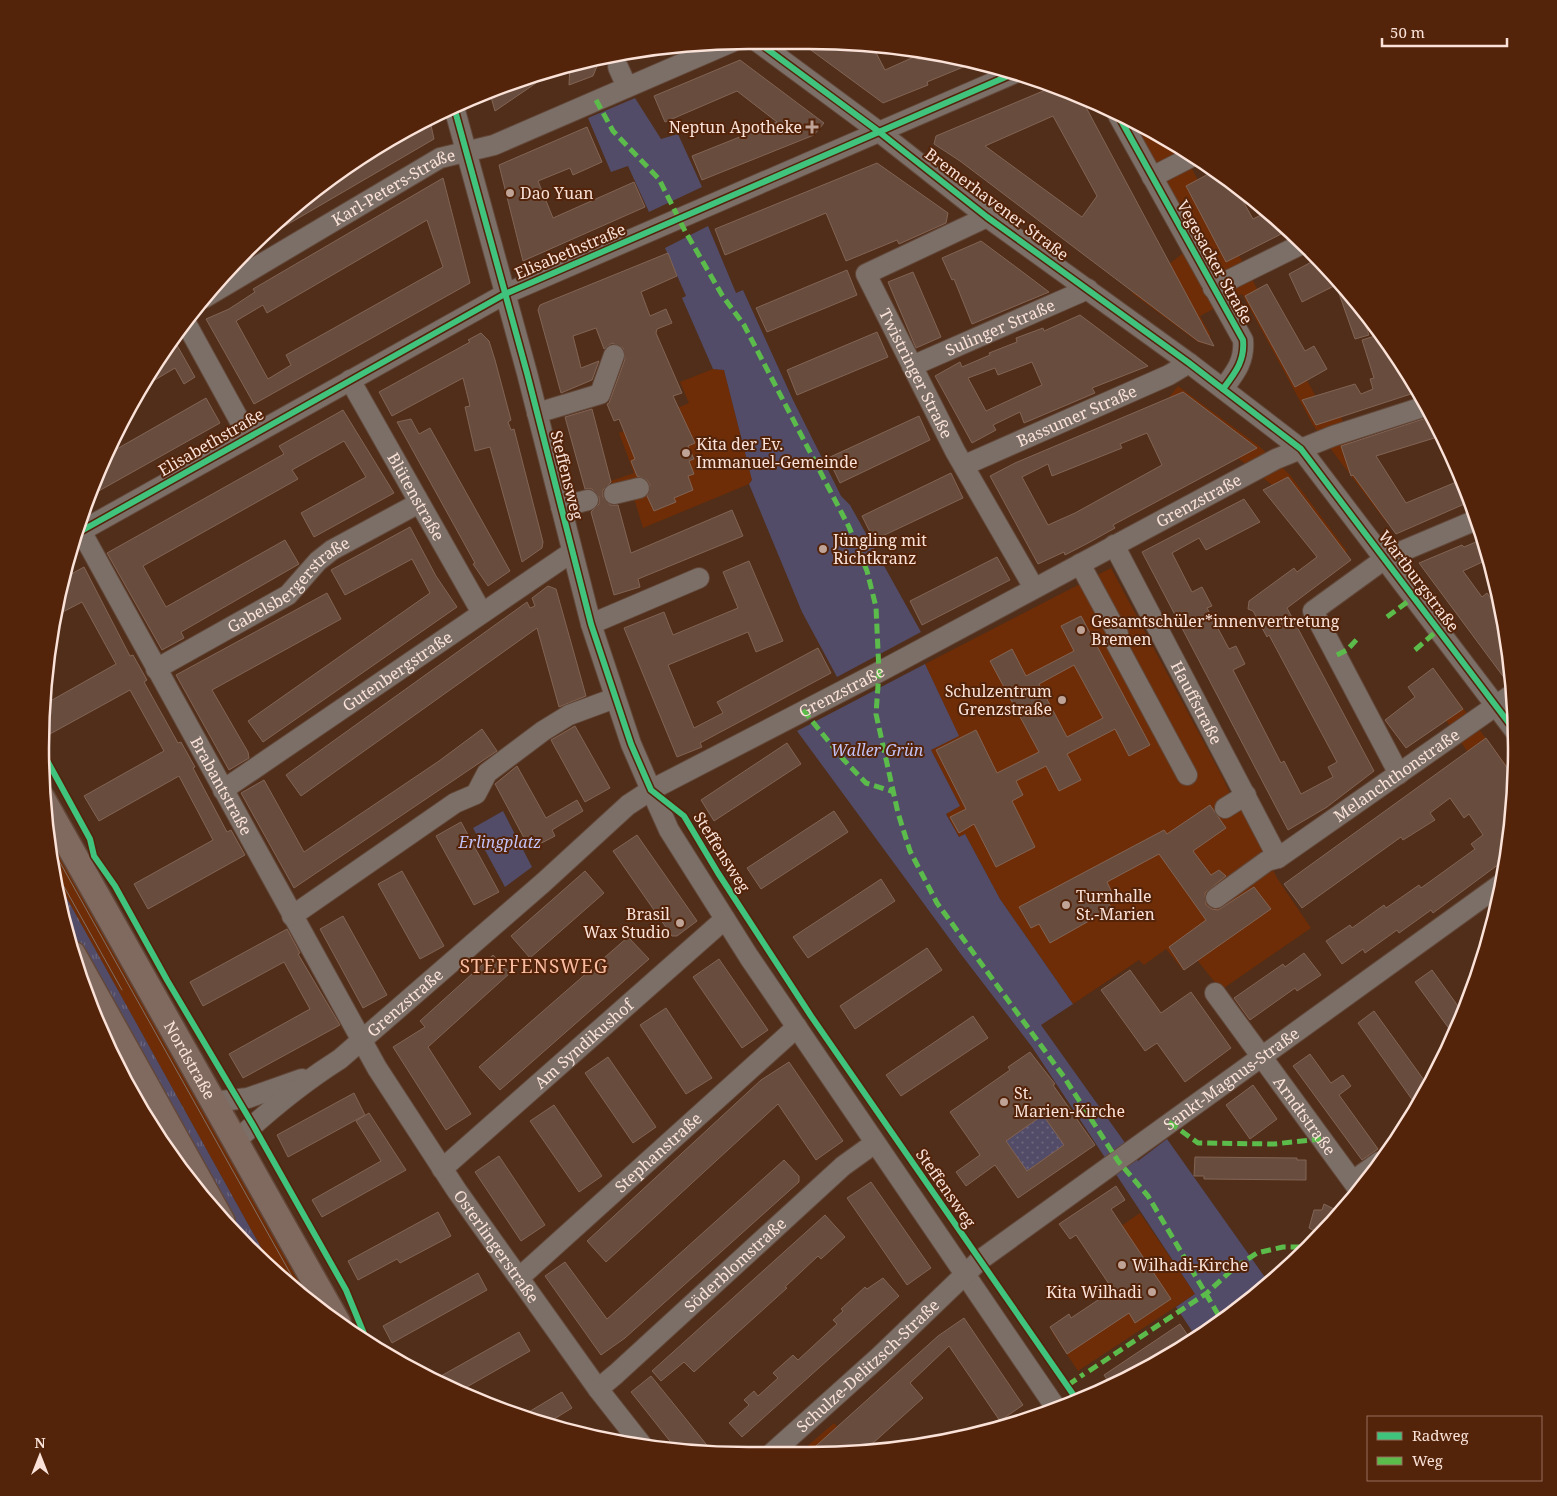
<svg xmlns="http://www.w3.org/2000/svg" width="1557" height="1496" font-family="'Noto Serif',serif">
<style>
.built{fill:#6e2d06}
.grass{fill:url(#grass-tufts)}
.park{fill:#524c68}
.garden{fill:url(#garden-dots)}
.building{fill:#684d3f;stroke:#826455;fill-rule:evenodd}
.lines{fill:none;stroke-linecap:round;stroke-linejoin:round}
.minor-casing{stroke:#63483a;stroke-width:22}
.major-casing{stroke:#63483a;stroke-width:28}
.minor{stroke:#7c6f67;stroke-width:20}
.major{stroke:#806a60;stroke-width:25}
.tram{stroke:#826f64;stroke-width:1}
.quiet{stroke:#5cbc4b;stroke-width:5;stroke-dasharray:10 5;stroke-linecap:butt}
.cycleway-casing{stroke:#53230a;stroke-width:9}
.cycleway{stroke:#40c37c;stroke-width:6}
.poi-dot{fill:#bea396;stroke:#53230a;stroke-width:2}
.labels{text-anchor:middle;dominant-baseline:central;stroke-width:4;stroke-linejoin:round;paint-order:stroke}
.poi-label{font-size:16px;fill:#fae2d8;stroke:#53230a;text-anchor:start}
.street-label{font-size:16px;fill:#fae2d8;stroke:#53230a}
.park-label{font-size:16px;font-style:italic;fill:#c2c2f5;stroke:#53230a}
.quarter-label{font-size:19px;letter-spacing:1px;fill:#f9bca1;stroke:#53230a}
.rim{fill:none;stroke:#fae2d8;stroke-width:2.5}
</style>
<defs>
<pattern id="grass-tufts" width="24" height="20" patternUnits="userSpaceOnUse" patternTransform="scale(1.25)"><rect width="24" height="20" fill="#524c68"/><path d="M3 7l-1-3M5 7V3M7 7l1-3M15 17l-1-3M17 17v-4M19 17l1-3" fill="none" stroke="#6c667d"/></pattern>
<pattern id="garden-dots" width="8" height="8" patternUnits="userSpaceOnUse" patternTransform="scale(1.25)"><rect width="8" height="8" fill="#524c68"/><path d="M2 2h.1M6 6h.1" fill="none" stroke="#6c667d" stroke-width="1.8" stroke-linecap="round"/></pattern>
</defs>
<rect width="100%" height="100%" fill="#502e1a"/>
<g class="built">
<polygon points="1110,111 1163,135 1180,147 1321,406 1336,402 1358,465 1399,515 1387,523 1314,427 1242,294 1200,316 1210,334 1210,339 1206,344 1198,342 1132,293 1187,250"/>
<polygon points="713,369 724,370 752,480 749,484 643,528 633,495 616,500 611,481 634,473 619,433 689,403 680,382"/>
<polygon points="1178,386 1259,446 1290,475 1347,551 1336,559 1282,493 1166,401"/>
<polygon points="1111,568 1224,780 1233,800 1239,804 1277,878 1311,928 1221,990 1197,960 1183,970 1166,949 1144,965 1139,960 1073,1004 1000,899 965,834 959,837 946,813 960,806 931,750 958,736 925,664"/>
<polygon points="1456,699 1513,774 1512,817 1439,710"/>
<polygon points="50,836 311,1304 273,1269 60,886"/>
<polygon points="1140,1213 1195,1294 1078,1371 1052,1332 1116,1289 1089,1248"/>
<polygon points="834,1423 861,1454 798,1454"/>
</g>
<polygon class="grass" points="60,886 273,1269 245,1243 68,926"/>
<g class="park">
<polygon points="635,98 661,139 678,134 702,187 649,212 628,166 611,172 588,118"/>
<polygon points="708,226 736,293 743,290 793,400 841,496 850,505 921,632 837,677 802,612 749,484 752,480 724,370 713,369 682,298 686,296 665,248"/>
<polygon points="925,664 959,736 931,750 960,806 946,814 959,837 965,834 1000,899 1073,1004 1041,1025 1138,1161 1167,1139 1269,1283 1240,1310 1196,1337 1176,1307 1195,1294 1032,1047 960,953 797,731"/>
<polygon points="503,811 532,867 505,887 473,828"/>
</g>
<polygon class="garden" points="1043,1115 1064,1145 1027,1171 1006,1141"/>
<g class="building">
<polygon points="800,42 872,45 885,70 916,56 918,60 934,54 973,63 927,82 928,85 883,103"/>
<polygon points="601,56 593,76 569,85 570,66"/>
<polygon points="740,60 824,123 814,135 702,180 692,156 777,122 737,91 665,122 654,96"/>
<polygon points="541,77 542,79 495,111 489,90"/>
<path d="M1055,86L1081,98L1214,346L1198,341L960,161L934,144L936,136ZM1053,116L1097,196L1082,217L985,146Z"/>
<polygon points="430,121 434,139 278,230 275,226 317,186"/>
<polygon points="587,127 602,162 573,175 570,168 538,181 553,218 634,182 645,207 523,261 499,165"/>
<polygon points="877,163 948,213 946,223 899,244 897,240 846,261 826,213 725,255 715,229"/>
<polygon points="1214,171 1235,187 1253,219 1269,211 1289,230 1226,262 1186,186"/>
<path d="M443,178L470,283L254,404L206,319L229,309L255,292L253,289ZM427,220L443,267L286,355L291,365L268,379L236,321L263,305L267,313Z"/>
<polygon points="981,241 1020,270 1049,292 972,324 954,279 952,280 942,258"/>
<polygon points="668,253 677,276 641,292 650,316 666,309 672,323 657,329 656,333 682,393 673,396 695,443 688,446 694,459 689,461 694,474 688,476 693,490 674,498 676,502 654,511 647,496 650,485 647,480 637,476 631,461 635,459 619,419 614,421 607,404 609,403 625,359 623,348 612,343 604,349 596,328 573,336 581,368 599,361 592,380 561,393 538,310 540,305"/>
<polygon points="1317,259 1363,309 1360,310 1369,335 1355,339 1336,285 1302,302 1289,274"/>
<polygon points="847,270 857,295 767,332 756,308"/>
<polygon points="913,272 941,337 916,348 888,282"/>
<polygon points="1267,284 1305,351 1314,346 1327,369 1295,387 1245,296"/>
<path d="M1080,315L1148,366L1092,388L1095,393L1024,423L1020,412L993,425L996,430L972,443L935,376L960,362L962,367L990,355L989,353L1017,342L1016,338L1043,328L1044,331ZM1032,362L1042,385L986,411L968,378L995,368L998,375Z"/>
<polygon points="877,332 888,357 797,395 787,370"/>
<polygon points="481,333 489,341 495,360 511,420 508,422 511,430 514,429 543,542 542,548 522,562 490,447 475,451 465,407 470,406 463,378 392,416 379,392 470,342 468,340"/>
<polygon points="1381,334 1417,392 1316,425 1302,400 1355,384 1361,394 1373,389 1370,379 1374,378 1362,340"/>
<polygon points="174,340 195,377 184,384 175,368 138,390"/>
<path d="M1183,392L1257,448L1113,525L1115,528L1090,542L1065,555L1064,552L1038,564L990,476L1015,463ZM1147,433L1162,465L1075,513L1048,525L1022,477L1048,464L1052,476L1122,448L1120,444Z"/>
<polygon points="206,398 220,423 88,497 108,454"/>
<polygon points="592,409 611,482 603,490 603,497 610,505 618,505 631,553 732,510 743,536 638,579 640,587 614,595 591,512 599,504 599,497 592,489 585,489 565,417"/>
<polygon points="343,410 394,493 314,537 301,513 366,477 344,441 292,470 298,479 143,566 166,607 285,540 299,564 181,632 184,638 162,650 107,553 284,454 279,446"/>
<polygon points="919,416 930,440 840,483 828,458"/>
<polygon points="1432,416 1444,435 1376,456 1406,503 1461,480 1469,502 1396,534 1353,475 1351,476 1341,446"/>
<polygon points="411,419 419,434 430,428 510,571 488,586 473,564 475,563 397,422"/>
<polygon points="951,473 963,498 874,540 862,516"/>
<polygon points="1288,477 1351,560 1287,608 1374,771 1327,807 1288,830 1142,552 1244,499 1260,522 1206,550 1199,538 1172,553 1192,592 1202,587 1212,606 1207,608 1229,649 1236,646 1245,664 1233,670 1281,763 1284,761 1301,794 1333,777 1328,767 1337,762 1269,635 1267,637 1253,611 1248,609 1249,601 1294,568 1297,572 1317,557 1263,490"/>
<polygon points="410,527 436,576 457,607 263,742 248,721 430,593 412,559 345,595 331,570"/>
<polygon points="1483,539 1491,558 1463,571 1482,597 1487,593 1501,612 1512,681 1508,683 1419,563 1462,545 1464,547"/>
<polygon points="997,557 1010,580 922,625 910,601"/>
<polygon points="749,561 783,641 756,652 748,632 668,665 694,728 723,713 717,702 818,648 831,673 700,743 702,747 677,757 624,628 664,612 673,635 738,608 723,572"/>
<polygon points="84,567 130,656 133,655 147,680 144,682 178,743 181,742 195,767 193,768 227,832 231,830 245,855 148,909 134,884 213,840 179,776 99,821 84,796 164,751 130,690 50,734 44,722 45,704 116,664 82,602 55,616 64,578"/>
<polygon points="548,586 556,589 586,696 559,707 537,628 301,796 286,775 527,602 530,608 535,606 532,598"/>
<polygon points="327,593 341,619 212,690 248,752 249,758 229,770 176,675"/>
<path d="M1081,616L1150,745L1129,756L1115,729L1067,754L1081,780L1059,791L1046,766L1016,781L1023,795L1012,801L1035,847L996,867L974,824L959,833L950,817L966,809L936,750L976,730L997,773L1039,752L990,661L1012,649L1026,676L1074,651L1061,626ZM1074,665L1103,718L1067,737L1039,684Z"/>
<polygon points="1433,668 1463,709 1406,748 1385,720 1415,697 1408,687"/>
<polygon points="575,726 610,788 585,802 551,740"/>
<polygon points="482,729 497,751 294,888 241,793 264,780 304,852 439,761"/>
<polygon points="1486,738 1513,776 1511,840 1507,858 1433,913 1431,910 1399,933 1397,930 1365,953 1363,949 1342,964 1326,941 1350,925 1352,928 1384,905 1386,908 1419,885 1421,888 1475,849 1471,844 1483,835 1469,814 1464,818 1450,798 1430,813 1435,820 1403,840 1401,837 1302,908 1284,884"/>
<polygon points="787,743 801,764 714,821 701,800"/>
<polygon points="517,766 546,818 577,800 583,811 552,830 555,836 530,849 495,784"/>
<polygon points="1210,805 1226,828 1193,851 1211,875 1219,870 1226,876 1205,893 1206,905 1212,909 1218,910 1254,887 1271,909 1184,970 1169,947 1206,920 1159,854 1107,882 1115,899 1108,903 1112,908 1050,943 1039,924 1031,928 1019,907 1164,830 1167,834"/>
<polygon points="834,811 848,832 761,889 747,868"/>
<polygon points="461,822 499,892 474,905 436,836"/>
<polygon points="637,835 697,921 677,936 672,936 613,851"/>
<polygon points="402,871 444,946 420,959 378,884"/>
<polygon points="585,871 604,893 530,958 511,936"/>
<polygon points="881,879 895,901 808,958 793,937"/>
<polygon points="343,916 387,995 363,1008 320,929"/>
<polygon points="287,929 300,953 298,954 340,1025 243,1078 229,1054 310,1009 284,962 203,1006 190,982"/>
<polygon points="628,937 649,959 500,1090 479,1067"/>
<polygon points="927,948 942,970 855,1029 840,1006"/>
<polygon points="1304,953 1321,975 1297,991 1295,988 1250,1020 1234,998 1283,964 1285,967"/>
<polygon points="493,955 510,973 428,1047 471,1114 446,1130 393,1047 425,1027 420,1021"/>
<polygon points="719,959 768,1030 742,1048 693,977"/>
<polygon points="1130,970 1161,1013 1191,992 1231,1048 1185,1082 1157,1043 1145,1051 1101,990"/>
<polygon points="1432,970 1463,1013 1453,1034 1415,982"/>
<polygon points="666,1008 712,1078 686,1094 640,1025"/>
<polygon points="1374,1011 1429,1087 1418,1108 1358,1023"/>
<polygon points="973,1016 988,1038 901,1096 886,1075"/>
<path d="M1030,1052L1055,1084L1053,1085L1095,1145L1018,1198L995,1165L966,1186L956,1172L980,1155L950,1112L1010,1070L1008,1067ZM1043,1115L1064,1145L1027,1171L1006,1141Z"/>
<polygon points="1310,1054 1331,1083 1343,1075 1351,1086 1339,1095 1378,1149 1362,1160 1293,1066"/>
<polygon points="608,1057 656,1127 633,1143 585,1073"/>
<polygon points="789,1062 843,1141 816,1160 778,1104 606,1262 587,1241 761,1080"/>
<polygon points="1253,1085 1277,1119 1250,1139 1226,1105"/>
<polygon points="354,1093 365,1115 288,1157 277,1135"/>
<polygon points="554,1105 602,1176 579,1192 530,1121"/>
<polygon points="369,1113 406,1170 322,1217 312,1200 381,1161 356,1121"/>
<polygon points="499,1156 545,1225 521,1241 475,1172"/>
<polygon points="1195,1157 1297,1158 1297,1160 1306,1160 1306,1180 1204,1179 1204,1176 1194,1176"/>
<polygon points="784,1160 799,1176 799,1182 625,1338 601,1355 545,1276 565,1262 607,1319"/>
<polygon points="871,1182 931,1268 907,1285 847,1198"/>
<polygon points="1116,1186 1125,1200 1111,1209 1171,1299 1135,1323 1129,1313 1067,1354 1050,1327 1069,1314 1071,1318 1113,1290 1076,1235 1070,1239 1059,1224"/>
<polygon points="1324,1204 1342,1213 1320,1234 1309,1228 1314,1210 1322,1210"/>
<polygon points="438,1212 451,1236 400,1263 397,1259 358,1280 348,1261"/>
<polygon points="825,1215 845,1237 821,1259 818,1256 785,1287 787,1288 694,1372 684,1362 661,1381 652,1371"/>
<polygon points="478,1273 487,1290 392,1343 383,1326"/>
<polygon points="883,1278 899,1296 742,1437 729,1423 749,1405 744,1400 754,1391 758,1396 778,1378 773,1373 793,1355 798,1360 837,1324 833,1320 843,1311 841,1309 865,1287 867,1289"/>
<polygon points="964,1318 1023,1405 1000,1421 949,1346 910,1383 923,1398 862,1453 807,1454 938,1336"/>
<polygon points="1180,1324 1191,1340 1123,1383 1112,1387 1104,1375"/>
<polygon points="519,1332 530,1351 500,1368 458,1392 432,1381"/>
<polygon points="651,1376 677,1408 714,1454 677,1450 631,1392"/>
<polygon points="562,1392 572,1408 546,1424 522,1416"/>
</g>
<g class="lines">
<g class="minor-casing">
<g id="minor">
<polyline points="755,40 878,131 987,217 1189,363 1301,449 1515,731"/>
<polyline points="618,67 627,87"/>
<polyline points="454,107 527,373 591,624 631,744 651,790 669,830 749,957 1056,1408"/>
<path d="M1118,115L1243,340C1245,361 1235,373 1223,389"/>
<polyline points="1152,177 1193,156"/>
<path id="s1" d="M987,217L866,274L955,451L1034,588"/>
<polyline points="1213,288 1302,244"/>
<path id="s2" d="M204,298L440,158L494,145L732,42"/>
<polyline points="186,323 248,436"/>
<path id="s3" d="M912,366L1088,289"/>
<path id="s4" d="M350,380L482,613"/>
<polyline points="537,413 600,394 614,355"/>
<path id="s5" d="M965,465L1169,375L1189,363"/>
<polyline points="614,494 639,488"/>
<polyline points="561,507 588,500"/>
<path id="s6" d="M81,531L377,1068L457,1191L598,1389L642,1445"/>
<polyline points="74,535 505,294 1015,73"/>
<path id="s7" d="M1114,545L1278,858"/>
<polyline points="1080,564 1118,634 1116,643 1187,775"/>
<polyline points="591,624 699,578"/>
<path id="s8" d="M156,669L288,595L318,561L332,550L419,503"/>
<polyline points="1399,774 1313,611 1386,558 1476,520"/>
<path id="s9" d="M223,790L572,552"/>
<polyline points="1225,808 1246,795"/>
<path id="s10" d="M1216,898L1267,861L1278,858L1514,693"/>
<polyline points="292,916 455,803 476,794 487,773 543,731 569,715 615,698"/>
<path id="s11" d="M1215,993L1359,1190"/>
<polyline points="212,1102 248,1098 302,1079"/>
<path id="s12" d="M235,1142C268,1111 302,1083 340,1059L544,882L628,805L651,790L879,672L1276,459L1333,436L1426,406"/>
<path id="s13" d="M442,1169L725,919"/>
<polyline points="1353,1181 1379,1162"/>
<path id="s14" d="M520,1277L797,1027"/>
<path id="s15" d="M598,1389L616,1374L843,1166L875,1143"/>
<path id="s16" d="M771,1454L879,1357L980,1260L1501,884"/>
</g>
</g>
<g class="major-casing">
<g id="major">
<path id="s17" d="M42,798L338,1323"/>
<polyline points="73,954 222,1221"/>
</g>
</g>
<use href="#minor" class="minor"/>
<use href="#major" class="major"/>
<g class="tram">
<polyline points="53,850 303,1296"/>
<polyline points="57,874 122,990"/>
</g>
<g class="quiet">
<polyline points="596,100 613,131 659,179 685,231 722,295 744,325 849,527 867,571 876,607 879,672 876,714 898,813 910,851 937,903 1064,1077 1118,1161 1148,1196 1222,1321"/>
<polyline points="1387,617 1414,597"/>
<polyline points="1415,650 1439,629"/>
<polyline points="1337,655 1347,650 1359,637"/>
<polyline points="803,710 843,759 866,783 894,792"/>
<polyline points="1169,1122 1198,1143 1274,1144 1321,1139"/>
<polyline points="1089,1371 1207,1293 1234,1268 1257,1253 1283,1247 1307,1247"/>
<polyline points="1068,1385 1084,1374"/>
</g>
<g class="cycleway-casing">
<g id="cycleway">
<polyline points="755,40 878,131 987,217 1189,363 1301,449 1515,731"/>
<polyline points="454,107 527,373 591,624 631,744 651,790 684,816 718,873 811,1016 1077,1400"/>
<path d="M1118,115L1243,340C1245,361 1235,373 1223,389"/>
<polyline points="74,535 505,294 1015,73"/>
<polyline points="43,753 90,839 94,856 115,886 167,980 253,1125 346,1290 367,1341"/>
<polyline points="116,1061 156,1131"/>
</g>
</g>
<use href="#cycleway" class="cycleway"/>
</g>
<g class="poi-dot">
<path d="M809.5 119.5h5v5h5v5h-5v5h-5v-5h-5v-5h5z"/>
<circle cx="510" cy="193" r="5"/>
<circle cx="686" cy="453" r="5"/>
<circle cx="823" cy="549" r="5"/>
<circle cx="1081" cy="630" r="5"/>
<circle cx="1062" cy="700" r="5"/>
<circle cx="1066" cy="905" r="5"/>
<circle cx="680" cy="923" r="5"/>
<circle cx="1004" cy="1102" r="5"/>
<circle cx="1122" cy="1265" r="5"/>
<circle cx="1152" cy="1292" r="5"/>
</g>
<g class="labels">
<g class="poi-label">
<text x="802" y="127" text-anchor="end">Neptun Apotheke</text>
<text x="520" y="193">Dao Yuan</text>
<text x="696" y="444">Kita der Ev.<tspan x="696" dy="18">Immanuel-Gemeinde</tspan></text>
<text x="833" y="540">Jüngling mit<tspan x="833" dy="18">Richtkranz</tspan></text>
<text x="1091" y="621">Gesamtschüler*innenvertretung<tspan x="1091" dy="18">Bremen</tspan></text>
<text x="1052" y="691" text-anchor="end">Schulzentrum<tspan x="1052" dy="18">Grenzstraße</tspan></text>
<text x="1076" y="896">Turnhalle<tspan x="1076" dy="18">St.-Marien</tspan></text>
<text x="670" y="914" text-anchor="end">Brasil<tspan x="670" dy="18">Wax Studio</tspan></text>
<text x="1014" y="1093">St.<tspan x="1014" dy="18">Marien-Kirche</tspan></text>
<text x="1132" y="1265">Wilhadi-Kirche</text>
<text x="1142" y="1292" text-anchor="end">Kita Wilhadi</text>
</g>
<g class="street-label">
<text stroke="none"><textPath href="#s2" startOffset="220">Karl-Peters-Straße</textPath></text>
<text transform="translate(997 204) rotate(37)">Bremerhavener Straße</text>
<text transform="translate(570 251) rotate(-23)">Elisabethstraße</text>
<text transform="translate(1215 262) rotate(61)">Vegesacker Straße</text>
<text stroke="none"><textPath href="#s3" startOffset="96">Sulinger Straße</textPath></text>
<text stroke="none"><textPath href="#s1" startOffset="245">Twistringer Straße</textPath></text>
<text stroke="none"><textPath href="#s5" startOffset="122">Bassumer Straße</textPath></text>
<text transform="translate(211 442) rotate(-30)">Elisabethstraße</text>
<text transform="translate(567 475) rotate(76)">Steffensweg</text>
<text stroke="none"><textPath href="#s4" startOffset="134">Blütenstraße</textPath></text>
<text stroke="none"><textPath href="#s12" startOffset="1165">Grenzstraße</textPath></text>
<text transform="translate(1419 581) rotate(53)">Wartburgstraße</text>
<text stroke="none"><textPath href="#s8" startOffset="158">Gabelsbergerstraße</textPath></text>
<text stroke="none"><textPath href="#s9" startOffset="211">Gutenbergstraße</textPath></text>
<text stroke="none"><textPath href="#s12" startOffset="760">Grenzstraße</textPath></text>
<text stroke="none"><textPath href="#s7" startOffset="178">Hauffstraße</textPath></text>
<text stroke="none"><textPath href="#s10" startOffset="219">Melanchthonstraße</textPath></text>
<text stroke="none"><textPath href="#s6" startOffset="291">Brabantstraße</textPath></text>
<text transform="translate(722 852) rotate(58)">Steffensweg</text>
<text stroke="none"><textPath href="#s12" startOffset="220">Grenzstraße</textPath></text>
<text stroke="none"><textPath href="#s13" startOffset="189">Am Syndikushof</textPath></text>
<text stroke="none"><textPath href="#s17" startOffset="301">Nordstraße</textPath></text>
<text stroke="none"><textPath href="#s16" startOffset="595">Sankt-Magnus-Straße</textPath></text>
<text stroke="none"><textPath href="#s11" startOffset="152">Arndtstraße</textPath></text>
<text stroke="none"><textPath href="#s14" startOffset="186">Stephanstraße</textPath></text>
<text transform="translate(946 1188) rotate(55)">Steffensweg</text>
<text stroke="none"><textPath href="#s6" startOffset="828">Osterlingerstraße</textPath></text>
<text stroke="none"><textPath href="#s15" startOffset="185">Söderblomstraße</textPath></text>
<text stroke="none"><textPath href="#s16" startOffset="131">Schulze-Delitzsch-Straße</textPath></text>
</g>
<g class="park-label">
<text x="877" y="750">Waller Grün</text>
<text x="500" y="842">Erlingplatz</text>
</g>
<g class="quarter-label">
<text x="534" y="966">STEFFENSWEG</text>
</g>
</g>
<path d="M0 0H1557V1496H0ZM748 49H809A699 699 0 0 1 1508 748V748A699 699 0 0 1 809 1447H748A699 699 0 0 1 49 748V748A699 699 0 0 1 748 49Z" fill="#53230a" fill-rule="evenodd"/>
<path class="rim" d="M748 49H809A699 699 0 0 1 1508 748V748A699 699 0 0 1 809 1447H748A699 699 0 0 1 49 748V748A699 699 0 0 1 748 49Z"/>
<rect x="1367" y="1416" width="175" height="65" fill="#53230a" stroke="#966f5c"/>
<rect x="1377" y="1432" width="25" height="8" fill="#40c37c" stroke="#966f5c"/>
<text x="1412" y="1441" font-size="15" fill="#fae2d8">Radweg</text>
<rect x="1377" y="1457" width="25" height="8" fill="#5cbc4b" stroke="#966f5c"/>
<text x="1412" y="1466" font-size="15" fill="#fae2d8">Weg</text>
<g transform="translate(40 1456)" stroke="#53230a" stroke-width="4" paint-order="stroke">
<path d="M0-4L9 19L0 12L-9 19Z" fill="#fae2d8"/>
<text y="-8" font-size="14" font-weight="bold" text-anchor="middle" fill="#fae2d8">N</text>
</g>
<path d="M1382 38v8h125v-8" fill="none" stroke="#fae2d8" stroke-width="2.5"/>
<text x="1390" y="38" font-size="15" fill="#fae2d8" stroke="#53230a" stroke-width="4" paint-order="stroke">50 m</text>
</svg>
